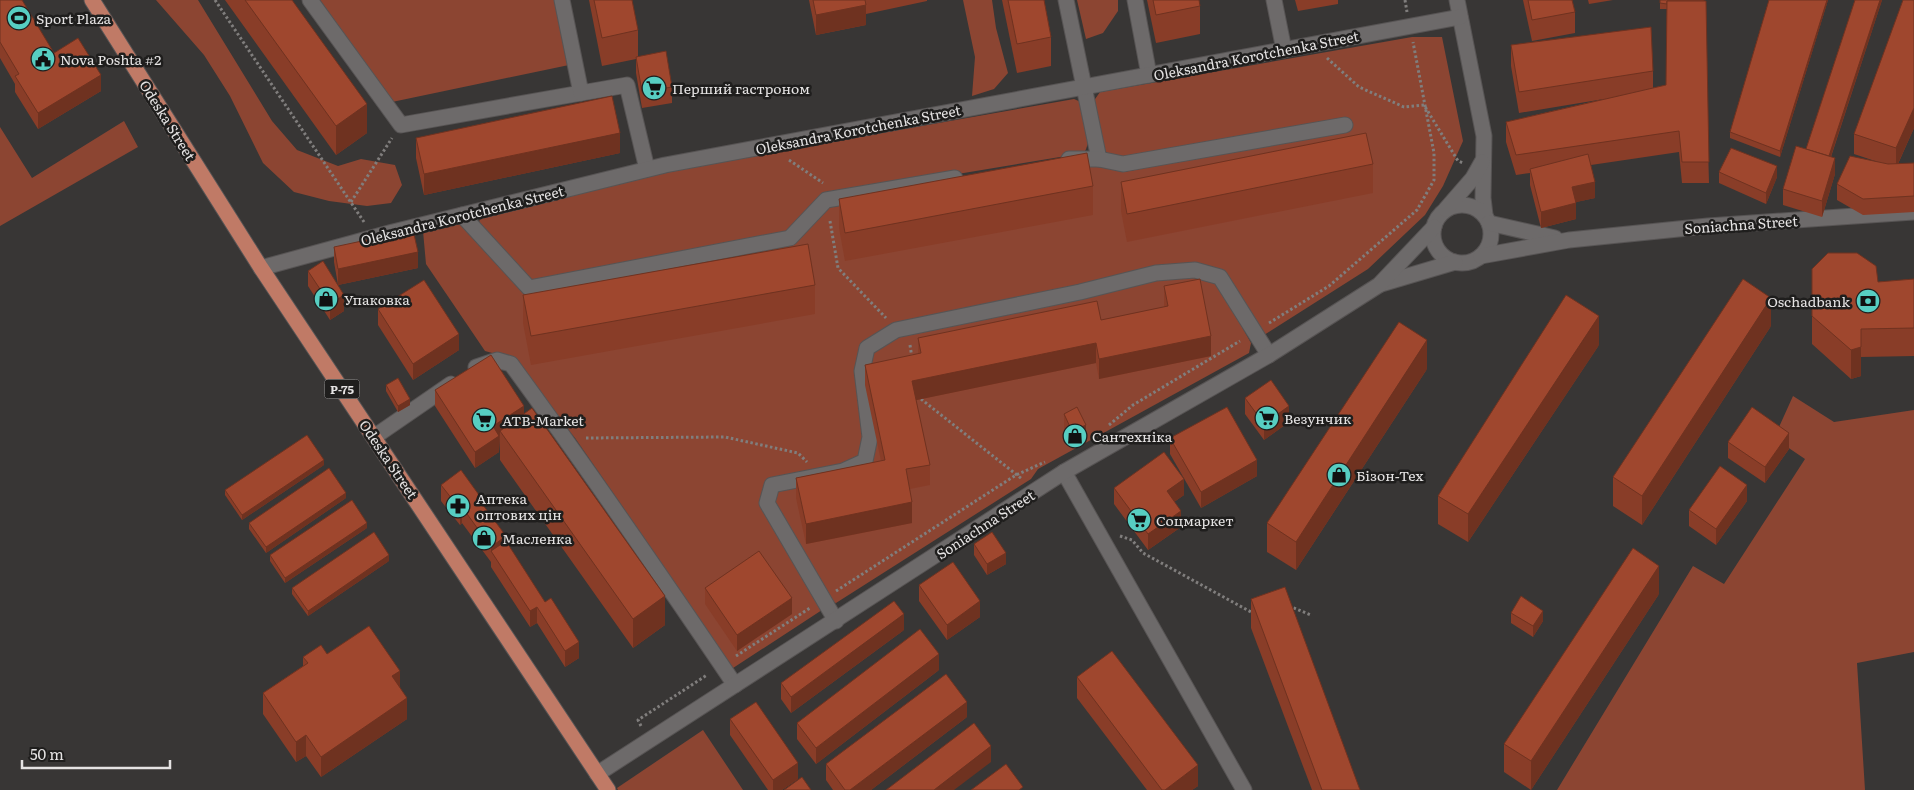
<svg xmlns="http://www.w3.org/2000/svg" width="1914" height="790" font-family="Literata,serif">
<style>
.green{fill:#8c4532}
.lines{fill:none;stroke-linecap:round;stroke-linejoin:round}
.minor-casing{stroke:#575454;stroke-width:17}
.major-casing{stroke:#575454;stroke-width:17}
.path{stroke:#807e7d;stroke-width:3;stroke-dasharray:2.5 2.5;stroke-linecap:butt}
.minor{stroke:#6d6a6a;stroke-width:15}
.major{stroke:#c07a66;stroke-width:15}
.wall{fill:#893d28}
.shaded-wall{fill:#6f3220}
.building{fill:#9f472e;stroke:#6f3220}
.labels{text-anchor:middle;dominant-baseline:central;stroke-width:5;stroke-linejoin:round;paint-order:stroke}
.shield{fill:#1f1e1d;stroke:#aaa8a8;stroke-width:1}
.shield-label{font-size:12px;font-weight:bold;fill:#e5e3e3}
.poi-label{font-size:14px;fill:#e5e3e3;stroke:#1f1e1d;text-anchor:start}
.street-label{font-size:14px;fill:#e5e3e3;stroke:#1f1e1d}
</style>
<rect width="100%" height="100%" fill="#383635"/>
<g class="green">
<polygon points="156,0 198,0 272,121 297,150 338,166 361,159 395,165 402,185 391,203 367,206 329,201 294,192 263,163 230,96 204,55"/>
<polygon points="320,0 557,0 569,65 392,102"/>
<polygon points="963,0 992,0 996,28 1008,73 994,89 972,96 975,57"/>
<polygon points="1077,0 1118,0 1118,11 1103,33 1086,39"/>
<polygon points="1412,37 1442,37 1463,141 1443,186 1425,215 1368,269 1264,335 1238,300 1197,267 897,330 867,348 865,436 861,458 843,467 771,480 762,506 822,610 730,670 658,558 575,438 510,358 485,351 426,264 423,231 461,222 526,291 760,249 827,206 1059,166 1098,165 1123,172 1351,130 1349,119 1127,158 1104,155 1093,102 1100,92"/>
<path d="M1074,99L1083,103C1086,118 1093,139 1084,153L825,196L789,233L531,282L479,225L480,216L650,174Z"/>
<polygon points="124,121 138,147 0,226 0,127 32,178"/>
<polygon points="1197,275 1217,283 1251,343 1249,353 1038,469 1031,479 836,603 829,601 773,501 778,488 868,465 865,385 873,352 905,334 1156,279"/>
<polygon points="1793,396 1834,422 1914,410 1914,652 1857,663 1865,790 1557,790 1693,566 1724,584 1805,459 1774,438"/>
<polygon points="703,730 743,790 618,790 617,788"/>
</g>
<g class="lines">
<g class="minor-casing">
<g id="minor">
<polyline points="310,0 401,125 581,93"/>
<polyline points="562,0 581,93 627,85 647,169"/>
<polyline points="1066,0 1099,159"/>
<polyline points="1135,0 1149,75"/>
<polyline points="1274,0 1284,50"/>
<polyline points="1457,0 1484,136 1483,198 1485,215"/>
<polyline points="1069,159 1099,159 1123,164 1345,125"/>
<circle cx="1462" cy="234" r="29"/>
<polyline points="1446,209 1473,178 1482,162"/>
<polyline points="462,215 529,288 790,238 826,200 955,178"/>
<polyline points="1489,223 1555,238"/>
<polyline points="1481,256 1569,240 1708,226 1914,212"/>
<polyline points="261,268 393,232 665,165 1460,17"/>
<polyline points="1381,284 1455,262"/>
<path d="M476,367L497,360L511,364C588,469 662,577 735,685"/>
<polyline points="374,437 451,384"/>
<polyline points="1064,472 1244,790"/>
<polyline points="836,621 767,503 772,485 843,471 865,461 870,437 862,371 867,348 896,330 1080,292 1156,273 1195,270 1220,277 1269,355"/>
<polyline points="597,774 1064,472 1269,355 1379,285 1434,227"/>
</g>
</g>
<g class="major-casing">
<polyline id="major" points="92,0 261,268 608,790"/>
</g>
<g class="path">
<polyline points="215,0 364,222"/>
<polyline points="1405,0 1407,12"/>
<polyline points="1327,58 1359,87 1404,107 1424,105 1458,161 1463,163"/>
<polyline points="789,160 823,183"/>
<polyline points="351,202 392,138"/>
<polyline points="830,221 838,268 886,318"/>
<polyline points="1269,323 1329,286 1417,210 1434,180 1434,153 1413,42"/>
<polyline points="910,345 912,358"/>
<polyline points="921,399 1022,479"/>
<polyline points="1109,425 1133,405 1240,341"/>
<polyline points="586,438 725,437 798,453 807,462"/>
<polyline points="1120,536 1132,540 1143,553 1251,612 1254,610"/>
<polyline points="836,591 1016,475 1045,462"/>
<polyline points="1289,606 1311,615"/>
<polyline points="736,656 810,608"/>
<polyline points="641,726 638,720 707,675"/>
</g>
<use href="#minor" class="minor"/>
<use href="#major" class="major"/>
</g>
<g class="wall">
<polygon points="0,0 54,53 101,91 38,129 15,92 15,84 0,58"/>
<polygon points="225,0 292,0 367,133 336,155"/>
<polygon points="589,0 632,0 638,30 638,57 672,87 672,103 642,108 636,73 636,59 602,66"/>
<polygon points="809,0 927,0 927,1 866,14 866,25 816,35"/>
<polygon points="1002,0 1044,0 1051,37 1051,66 1017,73"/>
<polygon points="1147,0 1199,0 1200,6 1200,34 1156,43"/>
<polygon points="1295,0 1338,0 1338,4 1298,11"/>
<polygon points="1523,0 1572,0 1575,12 1575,33 1532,41"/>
<polygon points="1588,0 1613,0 1589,4"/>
<polygon points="1660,0 1704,0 1709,183 1682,183 1679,152 1591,165 1595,198 1576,202 1576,219 1541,228 1530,185 1530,173 1516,175 1506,142 1506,122 1604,99 1519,113 1511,66 1511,45 1653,71 1653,88 1666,85 1667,9 1660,9"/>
<polygon points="1769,0 1828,0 1780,157 1730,138 1730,132"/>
<polygon points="1855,0 1882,0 1831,157 1835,174 1822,217 1783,205 1783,189 1806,149"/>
<polygon points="1914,0 1914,128 1898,164 1914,163 1914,212 1863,215 1837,200 1837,184 1878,162 1854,154 1854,134"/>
<polygon points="416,138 620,153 424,195 416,158"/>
<polygon points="1373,164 1373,193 1127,242 1121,211 1121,182"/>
<polygon points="1719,172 1777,177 1766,204 1719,183"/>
<polygon points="1093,186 1093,215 845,261 839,228 839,199"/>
<polygon points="334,247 418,268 338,285 334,262"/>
<polygon points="1812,269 1878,282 1914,279 1914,356 1861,357 1861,376 1851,379 1812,344"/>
<polygon points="308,271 344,311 330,320 308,286"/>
<polygon points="815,285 815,314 531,365 523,323 523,295"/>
<polygon points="1164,286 1211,356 1099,379 1096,363 916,400 930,465 930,485 910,489 912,523 806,544 796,498 796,478 881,461 865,385 865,365 918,354 918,338 1101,320 1164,307"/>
<polygon points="378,309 459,350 413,380 378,325"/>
<polygon points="1771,326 1642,525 1613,506 1613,477"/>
<polygon points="1599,345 1468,542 1438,524 1438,496"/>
<polygon points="1427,369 1296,570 1267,552 1267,523"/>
<polygon points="386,385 410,405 398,412 386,391"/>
<polygon points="435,390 524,414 665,625 633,648 500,460 500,437 499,452 475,468 435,406"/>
<polygon points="1245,398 1289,422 1264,440 1245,414"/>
<polygon points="1064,414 1086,441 1072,447 1064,430"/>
<polygon points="1170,438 1257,476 1201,508 1170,454"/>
<polygon points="1728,442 1789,449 1765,483 1728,458"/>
<polygon points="324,465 242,520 225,495 225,490"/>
<polygon points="441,485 479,500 579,658 565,667 537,623 530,627 491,567 491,562 462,523 460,525 441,501"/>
<polygon points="1114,488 1184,495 1174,502 1181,527 1148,550 1114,504"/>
<polygon points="346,498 266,553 249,529 249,523"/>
<polygon points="1747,501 1716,545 1689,526 1689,510"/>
<polygon points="367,528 285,583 270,561 270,555"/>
<polygon points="974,544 1006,564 987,575 974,555"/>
<polygon points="389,561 308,616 292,594 292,588"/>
<polygon points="919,585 980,617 947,640 919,601"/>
<polygon points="705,588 792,614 737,651 705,604"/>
<polygon points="1659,594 1531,790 1504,772 1504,744"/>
<polygon points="1251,599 1360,790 1312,790 1251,628"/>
<polygon points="1511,613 1543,621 1533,637 1511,623"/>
<polygon points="904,630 791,713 781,699 781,683"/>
<polygon points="327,654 400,687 407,719 321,777 306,756 296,762 263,714 263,693 303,666 303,657"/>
<polygon points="939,670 816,764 797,739 797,723"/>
<polygon points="1077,677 1198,786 1192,790 1147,790 1077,698"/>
<polygon points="967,717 871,790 833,790 826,780 826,764"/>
<polygon points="730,719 798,779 782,790 768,790 730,735"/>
</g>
<g class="shaded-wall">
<polygon points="1827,0 1828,0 1780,157 1780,151"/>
<polygon points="1880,0 1882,0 1828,165 1828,159"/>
<polygon points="866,5 866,25 816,35 816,15"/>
<polygon points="101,75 101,91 38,129 38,113"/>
<polygon points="367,104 367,133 336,155 336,126"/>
<polygon points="1914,108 1914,128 1896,168 1896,148"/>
<polygon points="620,133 620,153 424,195 424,174"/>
<polygon points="1835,158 1835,174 1822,217 1822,201"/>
<polygon points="1777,166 1777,177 1766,204 1766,193"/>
<polygon points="1595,182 1595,198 1572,203 1572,187"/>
<polygon points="1576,203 1576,219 1541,228 1541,212"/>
<polygon points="418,252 418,268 338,285 338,269"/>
<polygon points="344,295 344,311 330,320 330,304"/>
<polygon points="1771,298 1771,326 1642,525 1642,496"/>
<polygon points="1599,316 1599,345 1468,542 1468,514"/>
<polygon points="459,334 459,350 413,380 413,364"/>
<polygon points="1211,336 1211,356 1099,379 1099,359"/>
<polygon points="1427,340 1427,369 1296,570 1296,542"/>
<polygon points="1096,343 1096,363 912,401 912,381"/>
<polygon points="1861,347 1861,376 1851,379 1851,350"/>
<polygon points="410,399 410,405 398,412 398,406"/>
<polygon points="524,406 524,422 500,431 499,452 475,468 475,452 493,426"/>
<polygon points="1289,406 1289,422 1264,440 1264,424"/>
<polygon points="1086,425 1086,441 1072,447 1072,431"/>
<polygon points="1789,433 1789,449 1765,483 1765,467"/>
<polygon points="324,460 324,465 242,520 242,515"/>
<polygon points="1257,460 1257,476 1201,508 1201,492"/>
<polygon points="1184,479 1184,495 1167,507 1167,491"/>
<polygon points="1747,485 1747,501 1716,545 1716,529"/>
<polygon points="346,493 346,498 266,553 266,547"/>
<polygon points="912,502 912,523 806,544 806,524"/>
<polygon points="462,507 462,523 460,525 460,509"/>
<polygon points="1181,511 1181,527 1148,550 1148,534"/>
<polygon points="367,523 367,528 285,583 285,578"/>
<polygon points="506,536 506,552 491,552 491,547"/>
<polygon points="1006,553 1006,564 987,575 987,564"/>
<polygon points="389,555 389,561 308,616 308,611"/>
<polygon points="1659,566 1659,594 1531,790 1531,761"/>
<polygon points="665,596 665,625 633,648 633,619"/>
<polygon points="792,598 792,614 737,651 737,635"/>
<polygon points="980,601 980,617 947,640 947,625"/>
<polygon points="537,607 537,623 530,627 530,611"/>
<polygon points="1543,611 1543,621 1533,637 1533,626"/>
<polygon points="904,614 904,630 791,713 791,697"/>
<polygon points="579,642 579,658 565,667 565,651"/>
<polygon points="939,654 939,670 816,764 816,748"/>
<polygon points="400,671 400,692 392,676"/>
<polygon points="407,698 407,719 321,777 321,757"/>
<polygon points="967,702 967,717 871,790 850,790"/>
<polygon points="306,735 306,756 296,762 296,742"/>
<polygon points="991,746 991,762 954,790 934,790"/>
<polygon points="798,763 798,779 782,790 773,790 773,780"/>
<polygon points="1198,765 1198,786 1192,790 1165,790"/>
</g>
<g class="building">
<polygon points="0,0 22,0 54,53 78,38 101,75 38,113 15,76 19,74 0,42"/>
<polygon points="245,0 292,0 367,104 336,126"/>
<polygon points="594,0 632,0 638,30 602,38"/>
<polygon points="813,0 865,0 866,5 816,15"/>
<polygon points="1008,0 1044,0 1051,37 1017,44"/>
<polygon points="1153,0 1199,0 1200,6 1156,15"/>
<polygon points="1528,0 1572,0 1575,12 1532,20"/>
<polygon points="1660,0 1704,0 1704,1 1667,1 1667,4 1660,3"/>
<polygon points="1769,0 1827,0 1780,151 1730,132"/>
<polygon points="1855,0 1880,0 1829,156 1806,149"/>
<polygon points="1903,0 1914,0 1914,108 1896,148 1854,134"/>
<polygon points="1667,1 1706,1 1709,162 1682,162 1679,131 1516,155 1506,122 1666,85"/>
<polygon points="1651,27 1653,71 1519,92 1511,45"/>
<polygon points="666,51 672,87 642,92 636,57"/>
<polygon points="612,96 620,133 424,174 416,138"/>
<polygon points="1366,133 1373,164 1127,214 1121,182"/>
<polygon points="1796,146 1835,158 1822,201 1783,189"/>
<polygon points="1731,148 1777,166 1766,193 1719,172"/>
<polygon points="1087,153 1093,186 845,233 839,199"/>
<polygon points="1588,154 1595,182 1572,187 1576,203 1541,212 1530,169"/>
<polygon points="1850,156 1888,164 1914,163 1914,196 1863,199 1837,184"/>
<polygon points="413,230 418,252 338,269 334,247"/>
<polygon points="808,244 815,285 531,336 523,295"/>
<polygon points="1828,253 1857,253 1876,266 1878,282 1914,279 1914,328 1861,329 1861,347 1851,350 1812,316 1812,269"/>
<polygon points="323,261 344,295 330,304 308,271"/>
<polygon points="1200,279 1211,336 1099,359 1096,343 912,381 930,465 906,469 912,502 806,524 796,478 885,460 865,365 921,353 918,338 1097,301 1101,320 1168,306 1164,286"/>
<polygon points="1743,279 1771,298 1642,496 1613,477"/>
<polygon points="424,280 459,334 413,364 378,309"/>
<polygon points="1566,295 1599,316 1468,514 1438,496"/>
<polygon points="1399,322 1427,340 1296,542 1267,523"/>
<polygon points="491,355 524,406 493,426 499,436 475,452 435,390"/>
<polygon points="398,378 410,399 398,406 386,385"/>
<polygon points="1271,380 1289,406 1264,424 1245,398"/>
<polygon points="1077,407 1086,425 1072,431 1064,414"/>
<polygon points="1227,407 1257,460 1201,492 1170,438"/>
<polygon points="1752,407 1789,433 1765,467 1728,442"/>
<polygon points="532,408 665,596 633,619 500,431"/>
<polygon points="307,435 324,460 242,515 225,490"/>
<polygon points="1164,452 1184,479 1167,491 1181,511 1148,534 1114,488"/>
<polygon points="1720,466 1747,485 1716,529 1689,510"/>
<polygon points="329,468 346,493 266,547 249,523"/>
<polygon points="461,470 479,495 477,497 506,536 491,547 462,507 460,509 441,485"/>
<polygon points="352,500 367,523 285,578 270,555"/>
<polygon points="374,532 389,555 308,611 292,588"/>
<polygon points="992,532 1006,553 987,564 974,544"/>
<polygon points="506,541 545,602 551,598 579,642 565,651 537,607 530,611 491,551"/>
<polygon points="1633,548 1659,566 1531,761 1504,744"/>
<polygon points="759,551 792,598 737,635 705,588"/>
<polygon points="953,562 980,601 947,625 919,585"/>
<polygon points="1285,587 1360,790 1322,790 1251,599"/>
<polygon points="1521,596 1543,611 1533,626 1511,613"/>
<polygon points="894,601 904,614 791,697 781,683"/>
<polygon points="369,626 400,671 392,676 407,698 321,757 306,735 296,742 263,693 308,663 303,657 321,645 327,654"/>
<polygon points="920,629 939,654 816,748 797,723"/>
<polygon points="1112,651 1198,765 1165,790 1162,790 1077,677"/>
<polygon points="946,674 967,702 850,790 845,790 826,764"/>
<polygon points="756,702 798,763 773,780 730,719"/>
<polygon points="974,723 991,746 934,790 886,790"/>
<polygon points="1006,764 1023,787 1019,790 971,790"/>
<polygon points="802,777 811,790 784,790"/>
</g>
<defs>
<g id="stadium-disc" transform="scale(1.25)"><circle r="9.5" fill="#57cec2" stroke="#1f1e1d"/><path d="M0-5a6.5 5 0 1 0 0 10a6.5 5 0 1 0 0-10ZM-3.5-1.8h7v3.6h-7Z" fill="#111"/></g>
<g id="civic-disc" transform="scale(1.25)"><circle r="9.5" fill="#57cec2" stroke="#1f1e1d"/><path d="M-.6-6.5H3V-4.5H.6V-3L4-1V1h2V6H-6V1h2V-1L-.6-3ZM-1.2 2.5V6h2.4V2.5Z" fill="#111"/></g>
<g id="supermarket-disc" transform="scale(1.25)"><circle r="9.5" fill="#57cec2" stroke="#1f1e1d"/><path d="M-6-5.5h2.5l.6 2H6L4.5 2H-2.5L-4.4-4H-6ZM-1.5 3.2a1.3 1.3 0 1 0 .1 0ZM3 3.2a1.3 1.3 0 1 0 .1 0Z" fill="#111"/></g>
<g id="shop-disc" transform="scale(1.25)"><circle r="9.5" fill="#57cec2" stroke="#1f1e1d"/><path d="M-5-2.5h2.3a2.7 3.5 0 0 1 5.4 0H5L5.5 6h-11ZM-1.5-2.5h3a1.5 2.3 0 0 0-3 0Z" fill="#111"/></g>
<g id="bank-disc" transform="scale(1.25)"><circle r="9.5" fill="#57cec2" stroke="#1f1e1d"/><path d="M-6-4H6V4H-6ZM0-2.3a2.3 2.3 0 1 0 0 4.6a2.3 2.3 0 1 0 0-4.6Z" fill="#111"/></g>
<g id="pharmacy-disc" transform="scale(1.25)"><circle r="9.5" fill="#57cec2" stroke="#1f1e1d"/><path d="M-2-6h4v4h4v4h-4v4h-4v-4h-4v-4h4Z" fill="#111"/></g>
</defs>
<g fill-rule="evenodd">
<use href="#stadium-disc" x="19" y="18"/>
<use href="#civic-disc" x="43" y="59"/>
<use href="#supermarket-disc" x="654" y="88"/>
<use href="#shop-disc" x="326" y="299"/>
<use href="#bank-disc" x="1868" y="301"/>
<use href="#supermarket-disc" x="1267" y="418"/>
<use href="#supermarket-disc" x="484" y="420"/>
<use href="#shop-disc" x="1075" y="436"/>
<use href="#shop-disc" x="1339" y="475"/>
<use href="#pharmacy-disc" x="458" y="506"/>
<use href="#supermarket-disc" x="1139" y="520"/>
<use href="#shop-disc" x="484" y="538"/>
</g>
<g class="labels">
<rect class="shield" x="324.5" y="379.5" width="35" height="19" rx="4"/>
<g class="shield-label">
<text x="342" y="389">Р-75</text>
</g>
<g class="poi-label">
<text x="36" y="18">Sport Plaza</text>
<text x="60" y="59">Nova Poshta #2</text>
<text x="672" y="88">Перший гастроном</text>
<text x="344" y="299">Упаковка</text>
<text x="1850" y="301" text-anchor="end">Oschadbank</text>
<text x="1284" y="418">Везунчик</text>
<text x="502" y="420">ATB-Market</text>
<text x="1092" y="436">Сантехніка</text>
<text x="1356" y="475">Бізон-Тех</text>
<text x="476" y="498">Аптека<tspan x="476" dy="16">оптових цін</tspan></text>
<text x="1156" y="520">Соцмаркет</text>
<text x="502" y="538">Масленка</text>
</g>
<g class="street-label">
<text transform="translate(1256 55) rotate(-11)">Oleksandra Korotchenka Street</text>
<text transform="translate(168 120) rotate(58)">Odeska Street</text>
<text transform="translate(858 129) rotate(-11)">Oleksandra Korotchenka Street</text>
<text transform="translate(462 215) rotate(-14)">Oleksandra Korotchenka Street</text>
<text transform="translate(1741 224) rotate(-4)">Soniachna Street</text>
<text transform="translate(389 459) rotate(56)">Odeska Street</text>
<text transform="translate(985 524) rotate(-33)">Soniachna Street</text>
</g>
</g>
<path d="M22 760v8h148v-8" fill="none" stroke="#e5e3e3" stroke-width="2.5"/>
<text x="30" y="760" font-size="15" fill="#e5e3e3" stroke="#1f1e1d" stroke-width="4" paint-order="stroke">50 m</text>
</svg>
